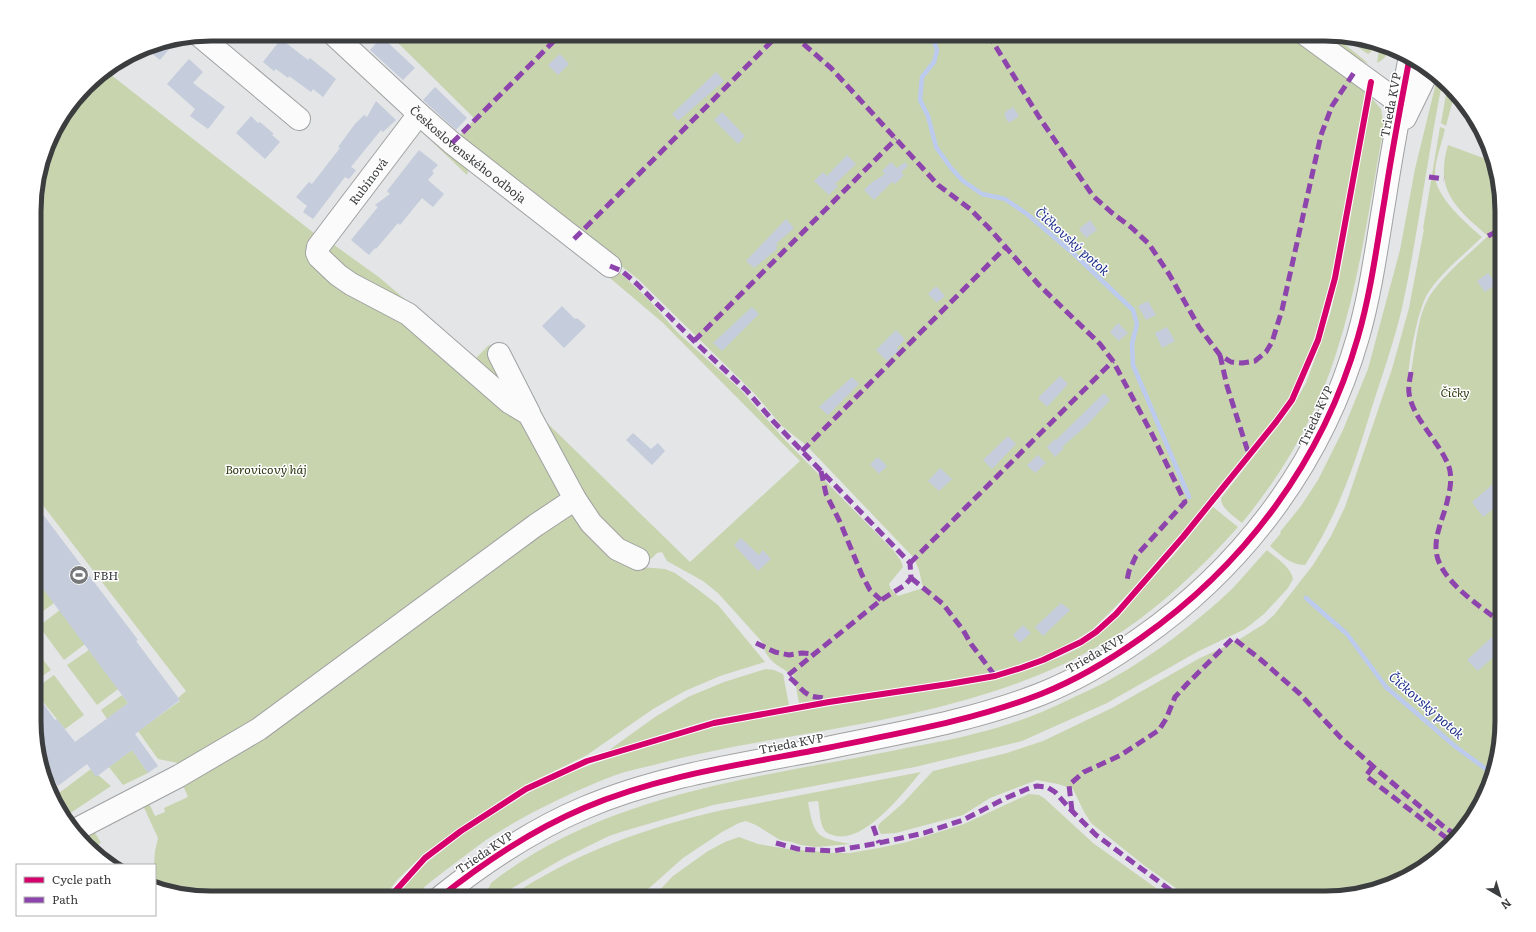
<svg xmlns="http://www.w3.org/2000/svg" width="1536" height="932" font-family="Literata,serif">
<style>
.green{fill:#c8d4ae}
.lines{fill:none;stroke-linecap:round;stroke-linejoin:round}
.stream{stroke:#bccaee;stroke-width:4.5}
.building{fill:#c5ccdc}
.minor-casing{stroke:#a0a1a2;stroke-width:24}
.minor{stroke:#fbfbfb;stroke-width:22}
.quiet{stroke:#8e44ad;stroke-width:5;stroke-dasharray:10 5;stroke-linecap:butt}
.cycleway-casing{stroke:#fff;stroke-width:8}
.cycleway{stroke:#d6006c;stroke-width:6}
.labels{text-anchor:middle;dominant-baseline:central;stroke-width:3;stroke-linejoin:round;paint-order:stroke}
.street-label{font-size:12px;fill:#3c3d3f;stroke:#fff}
.park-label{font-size:12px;font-style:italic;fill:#2b350d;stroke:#fff}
.poi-label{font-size:12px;fill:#3c3d3f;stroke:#fff;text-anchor:start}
.water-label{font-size:13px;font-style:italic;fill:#1a2d89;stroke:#fff}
.rim{fill:none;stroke:#3c3d3f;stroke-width:5}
</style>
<rect width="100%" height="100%" fill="#e3e5e7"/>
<g class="green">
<path d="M389,34H1285L1365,92L1342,227L1324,310L1299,381L1284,407L1183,533L1140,582L1092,630L1059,650L1036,660L1013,667L962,679L799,703L794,676C781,667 765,661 763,643L718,593L703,581L667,561L662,552L657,553L651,559L631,549L600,525L542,418L690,562L800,461L662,322L604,273L618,271L648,299L677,332L741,390L785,440L894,551L901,561L903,567L889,584L891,589L898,596L923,588L919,570L914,558L807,446L782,426L755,394L638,279L457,138L475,119Z"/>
<polygon points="1323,34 1333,35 1369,64 1358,59"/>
<polygon points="1344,37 1373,41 1371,52 1368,54 1365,52"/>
<path d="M1380,44L1389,48C1388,55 1383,60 1377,63Z"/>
<polygon points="106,71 319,237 315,244 520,418 561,487 557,501 268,714 188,761 178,763 158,759 138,731 180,701 178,698 186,691 35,495 35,188 52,133 94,78"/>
<path d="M1437,79L1442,84C1427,159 1418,234 1402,308C1394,342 1382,376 1371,410C1355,464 1337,517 1305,565C1290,565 1281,555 1270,546L1281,533L1280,532L1301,506L1318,480L1343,430L1368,369L1400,250L1415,169Z"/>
<polygon points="1447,89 1454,96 1446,126 1441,123"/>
<path d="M1371,97L1381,109L1384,125C1370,202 1360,279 1336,354C1317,415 1283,473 1242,523C1234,516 1221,509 1221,498L1290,411L1306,383L1316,356L1331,311L1345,248Z"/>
<path d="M1440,127L1445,129C1442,143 1435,160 1435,174C1434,196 1467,224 1482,237C1465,254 1444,270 1430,290C1418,305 1409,359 1408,379L1411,372C1415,352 1417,321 1426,303C1435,282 1470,253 1488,236C1467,218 1441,198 1444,167C1444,160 1446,152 1448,145L1494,162L1502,199V732L1478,810L1450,846L1414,874L1336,898H1190L1145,866L1091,823L1083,810L1073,789L1058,784L1037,780L990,798L963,815L896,833L881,834L878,828L879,824L902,804L933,771L1007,753L1043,741L1112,708L1200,658L1235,642L1264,624L1274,615L1313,565L1331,536L1345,507L1392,369L1409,308L1424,229H1423Z"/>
<polygon points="422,129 464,165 468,171 467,175 421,131 413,132"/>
<polygon points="330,242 380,278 475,359 489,345 518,397 327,261"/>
<path d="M1213,507L1238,527C1196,574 1148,619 1093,649C1001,700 896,718 794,736C747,744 700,752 654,765C641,768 626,771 613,776C569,793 526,814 486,840C467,854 448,868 429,883C424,887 417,896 411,898C406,900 397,898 392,898L416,871L467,831L547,781L601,761L671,738L718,725L771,715L972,684L1011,675L1060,657L1079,648L1106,628L1173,556Z"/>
<polygon points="570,513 641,567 665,569 675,573 696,588 718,605 765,662 720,676 685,691 653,709 587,755 530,783 474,818 425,853 398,879 383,898 211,898 165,892 156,888 155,865 154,865 155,851 158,838 141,801 146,797 155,816 165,812 164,808 188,797 182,783"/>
<path d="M1267,550C1277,559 1290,566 1293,579L1288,588L1264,614L1245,629L1197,652L1107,703L1022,741L915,767L713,805L624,831L609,836L564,858L495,898H486L487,892L491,883C610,790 767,777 911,747C945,741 979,734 1012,723C1031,717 1050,709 1068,700C1082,693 1097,687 1111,679C1154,655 1196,623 1232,589C1244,576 1255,563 1267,550Z"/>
<polygon points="35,578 54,603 35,617"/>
<polygon points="60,610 85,644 64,660 39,626"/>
<polygon points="35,649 51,670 35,681"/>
<polygon points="89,650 118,689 97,705 67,665"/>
<polygon points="766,669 774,670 783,674 789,705 713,719 666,733 605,753 655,717 688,697 724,682"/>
<polygon points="54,675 84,715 65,729 35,692 35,689"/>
<polygon points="122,695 128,703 107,719 101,710"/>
<polygon points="132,750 148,773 123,785 109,767"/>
<polygon points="91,769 94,774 98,775 111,786 63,818 55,796"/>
<path d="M921,772C904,792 866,842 836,836C832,835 828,834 825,831C819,823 820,810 818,801L808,802C814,837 817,838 851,844L816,847L801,845L792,842L780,840L756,825L746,821L739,823L722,832L683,858L638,898H508C574,853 647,827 723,810Z"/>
<path d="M1029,794L1039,795L1044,798L1093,843L1170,898H703C695,894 676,887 667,891C665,892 662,896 660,898H652L673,876L708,851L725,842L739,837L758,844L788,849L834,853H850L879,848L907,842L964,824Z"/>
<polygon points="91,826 101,843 93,847 78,833"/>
</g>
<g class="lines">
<g class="stream">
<polyline points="930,34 932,36 937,50 934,62 922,77 920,100 928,116 936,147 951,168 963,181 982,194 1005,199 1027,214 1075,255 1133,310 1137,324 1132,344 1133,365 1189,497"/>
<polyline points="1306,598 1347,634 1386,687 1456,747 1490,772"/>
</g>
</g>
<g class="building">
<polygon points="382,37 415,68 403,80 370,50"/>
<polygon points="281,39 308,60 310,58 336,79 323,97 313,89 311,92 289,76 288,78 276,69 274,71 263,62"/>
<polygon points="176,41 160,60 144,47 157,45"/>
<polygon points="560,54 569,64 558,75 548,65"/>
<polygon points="189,59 203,72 193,83 225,107 208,129 190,116 195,109 167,84"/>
<polygon points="716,72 724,81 678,121 672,114"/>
<polygon points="435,87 467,118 456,130 423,100"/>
<polygon points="376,101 396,120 383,132 381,130 351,167 356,170 349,179 345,177 313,219 303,212 307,206 296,197 309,182 312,184 340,148 338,147 355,124 364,115 367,117"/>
<polygon points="1013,107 1019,116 1009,123 1005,117 1005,112"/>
<polygon points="722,112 745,136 738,144 714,120"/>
<polygon points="251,116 258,123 260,122 274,134 272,135 280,142 265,159 236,133"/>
<polygon points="419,150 438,165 432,171 434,173 428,180 444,194 433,207 422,198 400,225 398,223 376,249 375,248 369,255 351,240 378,207 375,205 390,194 387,191"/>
<polygon points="847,155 856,164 835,184 838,186 829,195 814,181 823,172 827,176"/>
<polygon points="891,162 897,168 905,162 908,166 901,172 904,175 895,184 892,182 874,200 864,190 871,183 885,174 882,171"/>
<polygon points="786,219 794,228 776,244 778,245 776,247 777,249 754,268 746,261"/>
<polygon points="1090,220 1097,230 1086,238 1079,229"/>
<polygon points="1488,273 1497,284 1485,292 1477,281"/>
<polygon points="936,286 945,296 937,303 928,294"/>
<polygon points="1148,301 1156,315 1146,320 1138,306"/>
<polygon points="562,306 575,319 577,318 586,326 564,348 542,326"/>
<polygon points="752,307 759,314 722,351 713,343"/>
<polygon points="1118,323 1128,333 1119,341 1110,332"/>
<polygon points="1167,327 1175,341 1162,348 1155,333"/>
<polygon points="896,330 905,339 897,348 899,350 887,361 876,350"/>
<polygon points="1060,376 1068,384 1047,407 1038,398"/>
<polygon points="852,377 859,384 828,415 819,407"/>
<polygon points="1104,393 1110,400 1087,425 1062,447 1064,448 1055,457 1047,447 1055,439 1056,440"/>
<polygon points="633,433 651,449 658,443 665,451 652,465 626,440"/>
<polygon points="1008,436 1016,444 992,469 983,460"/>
<polygon points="1038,455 1046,463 1035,473 1027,465"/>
<polygon points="878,457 887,466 879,474 870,464"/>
<polygon points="940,468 952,479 939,491 928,481"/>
<polygon points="1493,484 1502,495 1502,502 1483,517 1472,502"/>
<polygon points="35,504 138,640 136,641 180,700 135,734 158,766 148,773 132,750 96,777 87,764 58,786 45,768 35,744 35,692 55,720 57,719 75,742 128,703 35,578"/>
<polygon points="741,538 759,555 763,550 771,559 758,571 734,545"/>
<polygon points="1061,603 1070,610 1043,636 1035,627"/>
<polygon points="1023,625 1031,633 1020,643 1013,635"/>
<polygon points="1492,637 1502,647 1502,649 1478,671 1467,660"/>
</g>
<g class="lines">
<g class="minor-casing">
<g id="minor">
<path id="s1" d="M333,34L419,114L452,143L610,266"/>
<polyline points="1305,34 1401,104"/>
<polyline points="200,36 299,119"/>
<polyline points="419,114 318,247 317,253 319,257 338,275 351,284 408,314 509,402 529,414 575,499 591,523 617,549 638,559"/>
<polyline points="1405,118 1428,71"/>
<polyline points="499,354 529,413"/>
<polyline points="75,830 179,776 259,729 536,525 575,499"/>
<path d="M439,898C483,863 532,830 584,808C661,775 745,764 827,748C899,733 972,721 1041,694C1076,680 1110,660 1141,638C1245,565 1323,460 1358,337C1371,292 1377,244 1385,197C1392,150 1401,103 1410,56"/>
</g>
</g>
<use href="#minor" class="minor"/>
<g class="quiet">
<polyline points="792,34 831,68 938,185 970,209 988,227 1039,285 1100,344 1113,361 1152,434 1185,502 1136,556 1129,571 1127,580"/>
<polyline points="988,34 1039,117 1093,196 1111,212 1132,228 1149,244 1169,274 1199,327 1220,355 1231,362 1242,363 1255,361 1266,352 1272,342 1282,310 1321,135 1332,106 1355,71"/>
<polyline points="338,39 343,34"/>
<polyline points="452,143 561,34"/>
<polyline points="1429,177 1444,179"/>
<polyline points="1488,236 1502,229"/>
<polyline points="574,239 779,34"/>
<path d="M610,266L622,271L637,284L694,341L747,391L773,421L910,563L911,578L905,585L881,600L787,676C796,681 800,690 809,695C816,699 823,695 829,702"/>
<polyline points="694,341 896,139"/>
<polyline points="1220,355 1227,386 1249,455"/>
<path d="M1411,372C1410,379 1408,386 1409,393C1412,418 1440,442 1449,467C1453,480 1449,494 1446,506C1442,520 1436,533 1436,547C1435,578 1480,606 1502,623"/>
<polyline points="802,451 1006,247"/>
<polyline points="821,471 826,494 840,522 862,575 870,590 881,600"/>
<polyline points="910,563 1113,361"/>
<polyline points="911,578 943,604 963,630 971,644 995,676"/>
<polyline points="756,643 775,652 789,655 802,653 815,654"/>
<polyline points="1373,766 1366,776 1453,843"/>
<polyline points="1072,811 1069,785 1084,772 1121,755 1159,730 1166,719 1175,697 1187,684 1233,638 1260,659 1300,694 1341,738 1375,768 1444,827 1458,836"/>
<polyline points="873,826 879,843"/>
<polyline points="776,843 798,849 833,851 879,843 924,833 963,820 1006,798 1027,789 1037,786 1047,787 1055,792 1072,811 1096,835 1181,898"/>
</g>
<g class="cycleway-casing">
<g id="cycleway">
<polyline points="389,898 425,858 461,831 526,789 587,761 714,723 829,702 949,684 995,676 1021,668 1043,660 1081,642 1096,632 1116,614 1183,537 1276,422 1292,400 1318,340 1335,278 1371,82"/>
<path d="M439,898C483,863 532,830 584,808C661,775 745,764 827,748C899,733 972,721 1041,694C1076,680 1110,660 1141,638C1245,565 1323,460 1358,337C1371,292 1377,244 1385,197C1392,150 1401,103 1410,56"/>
</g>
</g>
<use href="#cycleway" class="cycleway"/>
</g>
<defs>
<g id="stadium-disc" transform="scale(1)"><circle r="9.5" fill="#76787a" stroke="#fff"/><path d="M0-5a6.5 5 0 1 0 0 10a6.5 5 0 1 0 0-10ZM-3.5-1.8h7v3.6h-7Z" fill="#fff"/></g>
</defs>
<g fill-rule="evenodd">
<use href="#stadium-disc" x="79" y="575"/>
</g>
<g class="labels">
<g class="street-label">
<text transform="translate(1390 105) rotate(-79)">Trieda KVP</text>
<text stroke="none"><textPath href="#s1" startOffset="181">Československého odboja</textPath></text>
<text transform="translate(368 181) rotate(-53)">Rubínová</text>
<text transform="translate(1315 416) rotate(-65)">Trieda KVP</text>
<text transform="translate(1095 653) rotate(-30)">Trieda KVP</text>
<text transform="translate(791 743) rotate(-11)">Trieda KVP</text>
<text transform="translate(484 852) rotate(-34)">Trieda KVP</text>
</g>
<g class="park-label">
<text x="1455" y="392">Čičky</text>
<text x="266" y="469">Borovicový háj</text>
</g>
<g class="poi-label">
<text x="93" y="575">FBH</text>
</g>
<g class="water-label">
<text transform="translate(1073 241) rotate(42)">Čičkovský potok</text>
<text transform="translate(1427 705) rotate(41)">Čičkovský potok</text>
</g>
</g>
<path d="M0 0H1536V932H0ZM211 41H1325A170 170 0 0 1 1495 211V721A170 170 0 0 1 1325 891H211A170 170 0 0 1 41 721V211A170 170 0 0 1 211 41Z" fill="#fff" fill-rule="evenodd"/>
<path class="rim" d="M211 41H1325A170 170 0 0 1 1495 211V721A170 170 0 0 1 1325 891H211A170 170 0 0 1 41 721V211A170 170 0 0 1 211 41Z"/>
<rect x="16" y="864" width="140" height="52" fill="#ffffff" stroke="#b1b1b2"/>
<rect x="24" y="877" width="20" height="6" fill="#d6006c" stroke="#b1b1b2"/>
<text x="52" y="884" font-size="12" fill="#3c3d3f">Cycle path</text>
<rect x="24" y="897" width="20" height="6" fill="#8e44ad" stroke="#b1b1b2"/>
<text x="52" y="904" font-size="12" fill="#3c3d3f">Path</text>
<g transform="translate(1500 896) rotate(142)" stroke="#ffffff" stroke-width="3" paint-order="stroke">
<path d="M0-3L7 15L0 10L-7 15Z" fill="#3c3d3f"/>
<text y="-6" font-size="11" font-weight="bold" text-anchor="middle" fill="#3c3d3f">N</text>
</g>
</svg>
